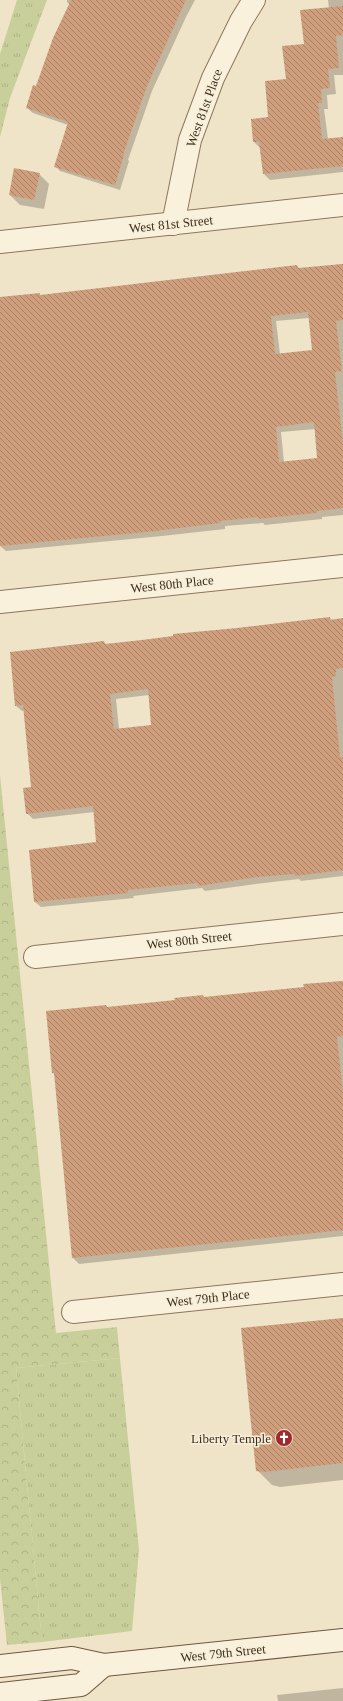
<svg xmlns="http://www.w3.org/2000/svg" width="343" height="1701" font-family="Georgia,serif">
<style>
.grass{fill:url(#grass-tufts)}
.forest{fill:url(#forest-crowns)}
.shadow{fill:#0003;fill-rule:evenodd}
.building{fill:url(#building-back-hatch);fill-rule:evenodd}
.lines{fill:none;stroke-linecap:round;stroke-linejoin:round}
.street-casing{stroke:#8d765c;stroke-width:24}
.secondary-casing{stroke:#6f573f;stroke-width:24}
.street{stroke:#faf1dc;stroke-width:22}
.secondary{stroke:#faf1dc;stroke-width:22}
.labels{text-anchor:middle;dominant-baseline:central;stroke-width:3;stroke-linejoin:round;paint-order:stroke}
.street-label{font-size:13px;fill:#3d2e20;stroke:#f7eed8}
.poi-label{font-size:13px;fill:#3d2e20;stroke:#f7eed8;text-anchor:end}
</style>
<defs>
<pattern id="grass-tufts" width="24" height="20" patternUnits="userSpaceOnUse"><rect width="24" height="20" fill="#c9cf9b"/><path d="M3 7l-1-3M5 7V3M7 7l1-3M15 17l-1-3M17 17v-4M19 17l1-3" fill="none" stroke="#aeb285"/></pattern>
<pattern id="forest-crowns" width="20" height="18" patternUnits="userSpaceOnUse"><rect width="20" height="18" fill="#c9cf9b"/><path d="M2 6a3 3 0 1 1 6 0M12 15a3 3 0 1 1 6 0" fill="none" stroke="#aeb285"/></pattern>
<pattern id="building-back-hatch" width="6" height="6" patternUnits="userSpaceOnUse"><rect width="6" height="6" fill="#cf9f7d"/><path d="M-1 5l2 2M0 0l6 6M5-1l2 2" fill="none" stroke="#a98266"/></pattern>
</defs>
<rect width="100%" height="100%" fill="#f0e4c8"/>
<g class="grass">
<polygon points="17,0 47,0 10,98 0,137 0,54"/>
<polygon points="120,1358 139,1550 132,1631 42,1642 16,1368"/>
</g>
<polygon class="forest" points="0,775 56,1333 117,1327 120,1358 16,1368 42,1642 7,1645 0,1579"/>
<g class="shadow">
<polygon points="67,0 195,0 186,17 152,91 128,160 129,161 120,190 60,171 55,166 68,125 33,113 27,108 70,5 67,2"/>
<polygon points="328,0 343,0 343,75 334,75 336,94 327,95 328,109 324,109 328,139 343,138 343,172 270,180 264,174 260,148 254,142 252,120 269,118 305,44 329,9"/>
<polygon points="39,174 49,184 44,209 20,205 10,195"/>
<path d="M343,264V515L322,517V519L265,525L263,523L225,526V529L162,536L6,551L0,546V298L39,294L41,296L297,266L300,269ZM309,318L313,351L280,354L276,321ZM316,429L319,459L284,462L281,432Z"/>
<path d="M330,618L332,620L343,619V876L301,881L299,879L264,883L205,891L202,888L133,896L134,898L41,907L35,902L97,843L94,812L33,819L27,813L32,788L24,711H22L16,706L104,642L107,645ZM149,695L152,726L119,729L116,699Z"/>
<polygon points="343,981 343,1236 79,1264 73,1258 55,1075 53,1073 106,1006 108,1008 176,1001 203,996 205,998 305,988 305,985"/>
<polygon points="343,1319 343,1480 280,1487 272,1485 257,1470"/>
<polygon points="343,1688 343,1701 278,1701 277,1695"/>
</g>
<g class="building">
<polygon points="71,0 186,0 147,86 123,155 124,155 115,185 54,167 68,122 26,108 33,85 36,86 53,38"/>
<polygon points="343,6 343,35 336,36 339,68 328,69 330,88 321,89 322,103 318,103 322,139 343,137 343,166 263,174 259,142 253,142 251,119 268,117 265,81 286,79 282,46 304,44 300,10"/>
<polygon points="14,168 40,173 34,200 9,195"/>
<path d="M343,264V320L336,321L342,371L335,372L343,444V508L317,511V513L296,515L258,519V517L220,521V523L156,531L0,546V297L40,293V295L297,265L298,268ZM308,312L312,350L275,354L271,316ZM314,422L317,458L279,462L276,427Z"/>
<path d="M330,617V620L343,618V668L336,669V676L332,677L340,757H343V870L295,876L294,874L258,877L198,886V883L128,890V893L34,902L29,850L96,842L93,806L26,814L23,788L31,787L23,705L15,706L10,652L104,641L105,644L142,640L173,636V634L237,628ZM148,689L151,725L114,729L110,694Z"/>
<polygon points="343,981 343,1036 337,1037 343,1093 343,1230 72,1258 54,1073 52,1073 46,1011 106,1005 107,1007 175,1000 174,998 203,995 204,997 304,987 303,984"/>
<polygon points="343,1318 343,1463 264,1472 256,1471 241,1328"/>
</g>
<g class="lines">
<g class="street-casing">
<g id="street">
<polyline points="173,224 190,140 213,78 241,21 254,0"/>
<polyline points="0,242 343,205"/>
<polyline points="0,602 343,566"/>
<polyline points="35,957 343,924"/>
<polyline points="73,1312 343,1284"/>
</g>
</g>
<g class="secondary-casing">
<g id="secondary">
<polyline points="0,1666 72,1658 104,1665 343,1640"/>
<polyline points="0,1694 81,1685 104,1665"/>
</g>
</g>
<use href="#street" class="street"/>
<use href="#secondary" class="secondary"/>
</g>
<defs>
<g id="church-disc" transform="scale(0.9)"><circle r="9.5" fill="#9e2a2b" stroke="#f7eed8"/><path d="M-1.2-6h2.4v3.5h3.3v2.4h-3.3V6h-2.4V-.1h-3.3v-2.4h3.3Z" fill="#fff"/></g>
</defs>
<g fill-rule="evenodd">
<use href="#church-disc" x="284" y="1438"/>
</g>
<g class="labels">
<g class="street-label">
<text transform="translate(204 108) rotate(-70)">West 81st Place</text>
<text transform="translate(171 224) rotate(-6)">West 81st Street</text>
<text transform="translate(172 584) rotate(-6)">West 80th Place</text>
<text transform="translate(189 940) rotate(-6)">West 80th Street</text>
<text transform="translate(208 1298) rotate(-6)">West 79th Place</text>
<text transform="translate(223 1653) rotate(-6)">West 79th Street</text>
</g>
<g class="poi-label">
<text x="271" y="1438">Liberty Temple</text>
</g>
</g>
</svg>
